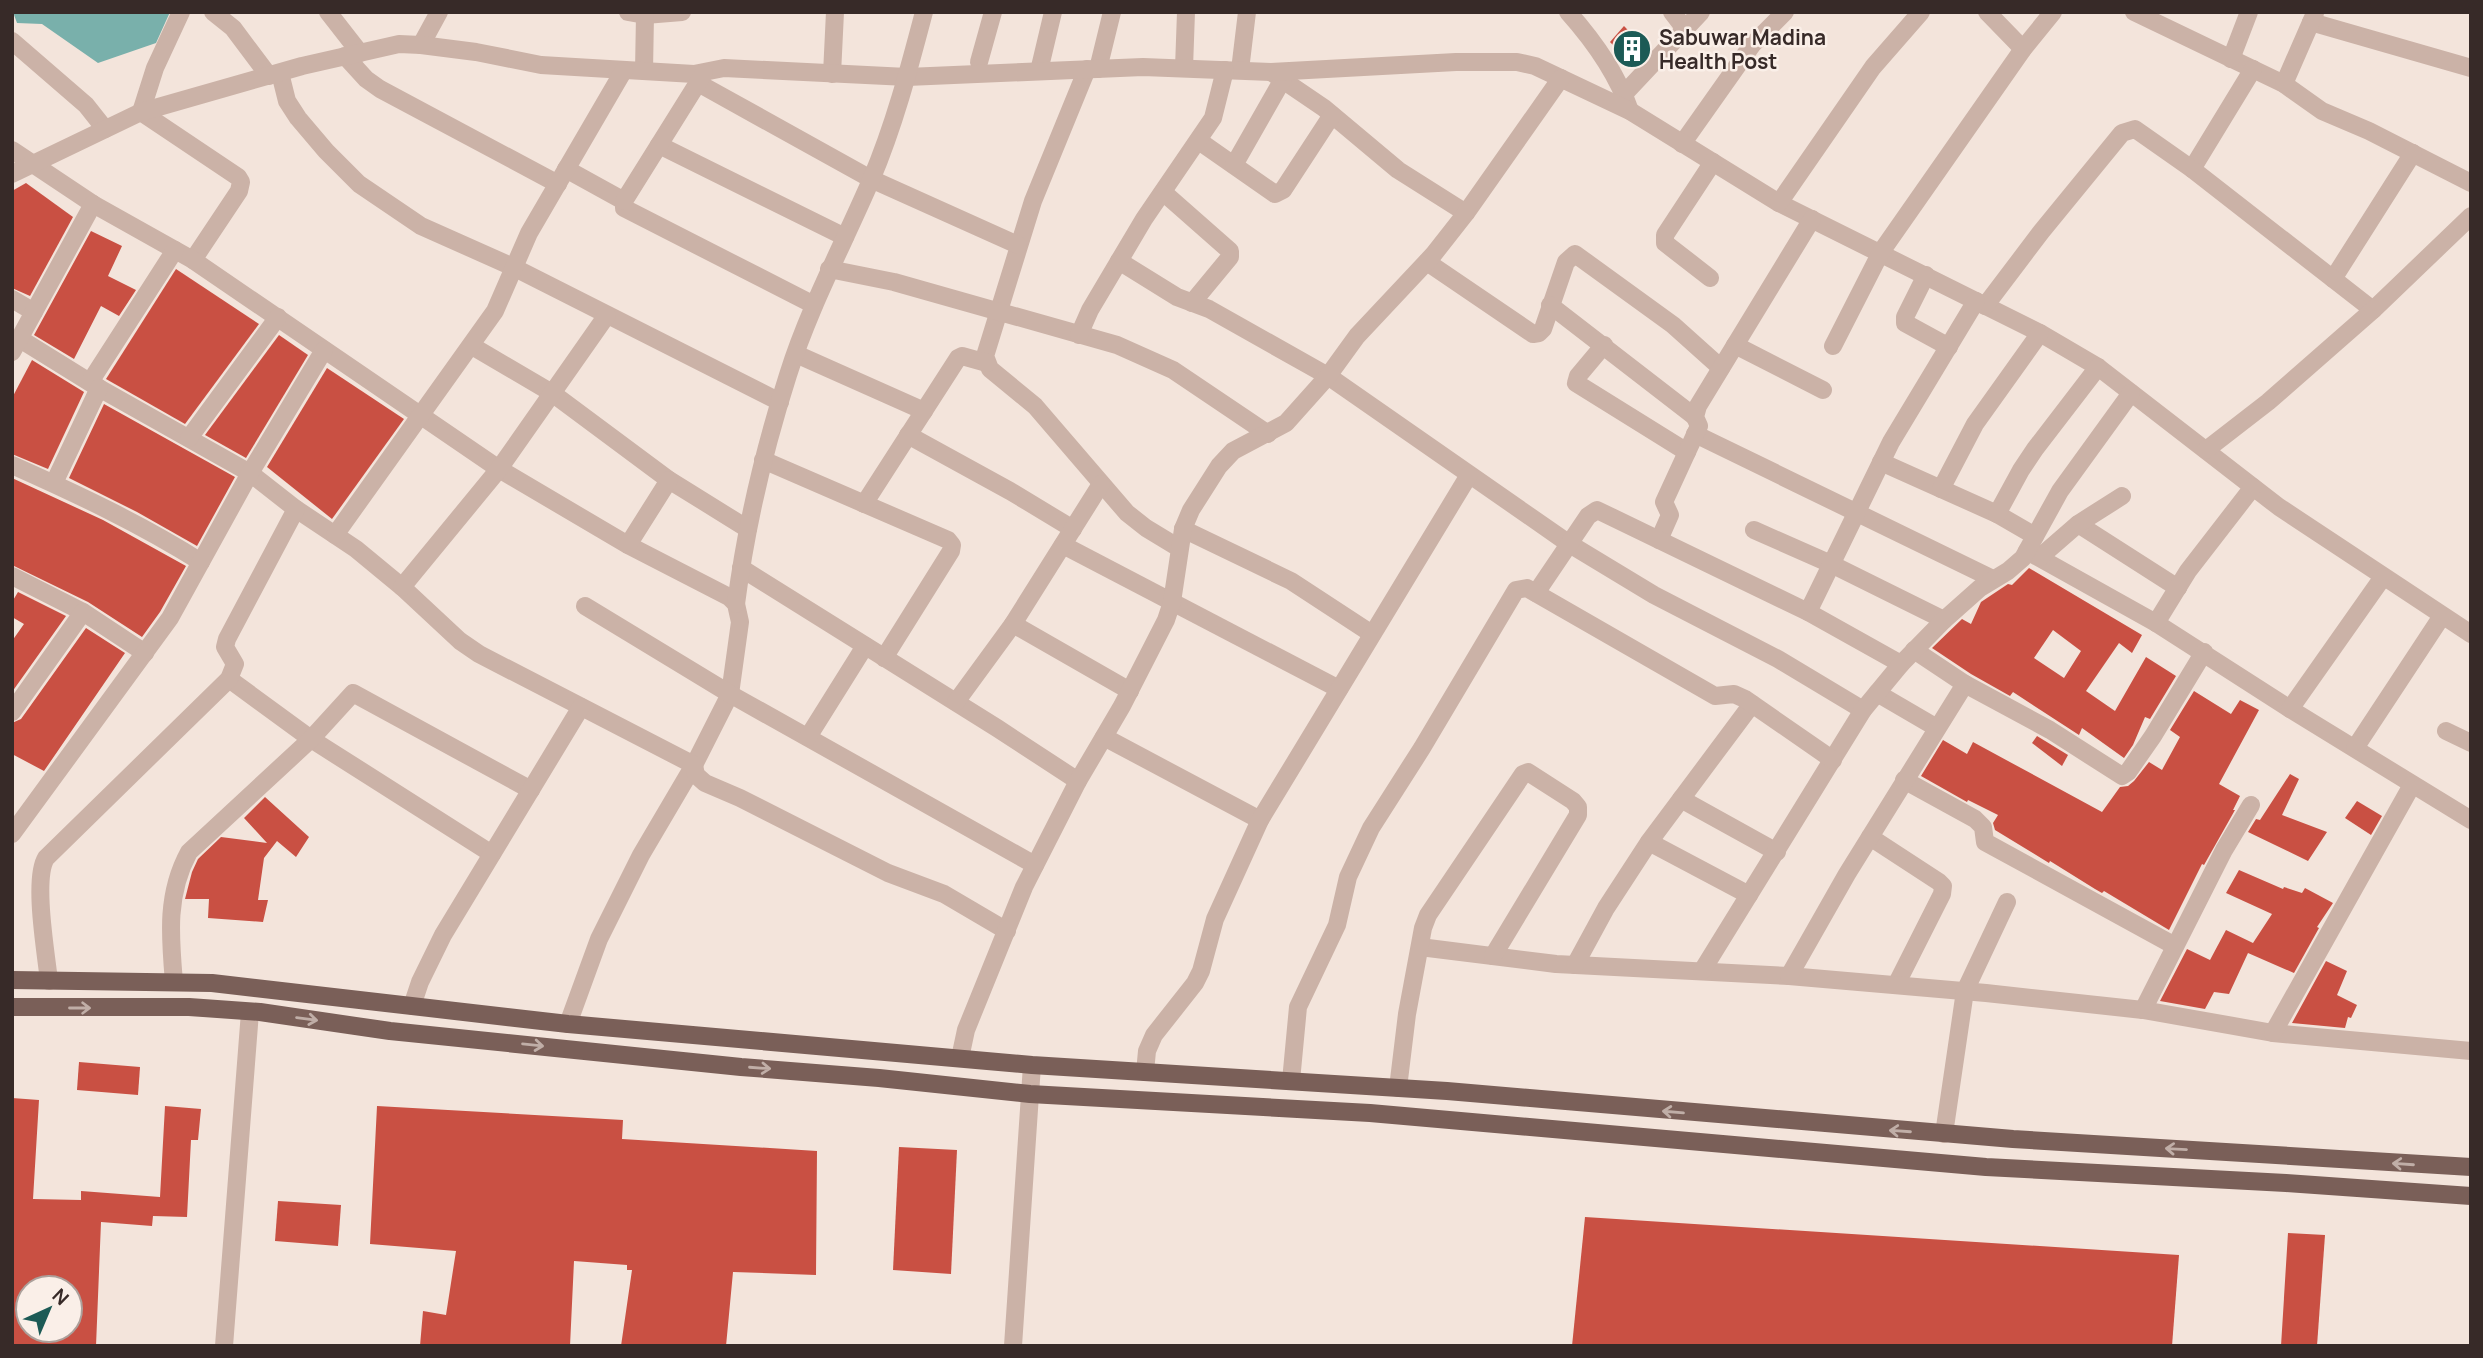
<svg xmlns="http://www.w3.org/2000/svg" width="2483" height="1358" font-family="Manrope,sans-serif">
<style>
.water{fill:#79b0ab}
.building{fill:#c95043;fill-rule:evenodd}
.lines{fill:none;stroke-linecap:round;stroke-linejoin:round}
.minor{stroke:#cbb2a7;stroke-width:18}
.primary{stroke:#7a5f58;stroke-width:18}
.oneway{stroke:#c0aea7}
.labels{text-anchor:middle;dominant-baseline:central;stroke-width:5;stroke-linejoin:round;paint-order:stroke}
.poi-label{font-size:21px;font-weight:bold;fill:#372a28;stroke:#faefe8;text-anchor:start}
</style>
<rect width="100%" height="100%" fill="#f3e4db"/>
<polygon class="water" points="13,12 170,12 156,43 98,63 42,24 17,23"/>
<g class="building">
<polygon points="1624,26 1648,51 1634,67 1610,42"/>
<polygon points="26,183 73,217 30,296 12,288 12,191"/>
<polygon points="91,231 122,246 108,276 136,290 119,316 101,306 74,359 34,335"/>
<polygon points="176,269 259,324 185,424 106,379"/>
<polygon points="279,335 308,355 246,458 205,435"/>
<polygon points="32,360 84,392 48,469 12,454 12,398"/>
<polygon points="327,368 404,419 332,519 267,467"/>
<polygon points="104,404 235,477 197,546 137,512 69,478"/>
<polygon points="12,478 103,520 186,566 160,612 142,637 88,602 12,565"/>
<path d="M2029,568L2142,635L2132,653L2119,643L2086,691L2115,711L2146,657L2176,676L2150,719L2145,717L2133,745L2124,758L2082,728L2079,735L2013,692L2010,696L1971,674L1932,648L1962,619L1971,624L1981,602L2008,584L2012,585ZM2053,630L2081,651L2064,678L2034,658Z"/>
<polygon points="18,592 66,616 12,692 12,641 24,624 12,617 12,602"/>
<polygon points="86,628 125,653 44,771 12,754 12,723 21,719"/>
<polygon points="2194,691 2231,714 2240,700 2259,710 2219,784 2240,796 2233,810 2235,810 2204,865 2202,864 2169,930 2104,891 2102,893 2095,889 2050,861 2049,863 1995,830 1993,823 1998,815 1968,800 1967,802 1921,776 1943,740 1967,754 1973,742 2102,812 2120,787 2128,786 2134,781 2149,762 2162,770 2180,737 2170,730"/>
<polygon points="2037,736 2068,755 2062,766 2032,743"/>
<polygon points="2290,774 2299,779 2282,815 2327,832 2308,861 2248,832 2256,819 2260,820"/>
<polygon points="265,797 309,837 296,857 277,841 264,858 258,900 268,900 263,922 208,918 209,899 185,899 192,872 198,859 221,837 267,843 244,818"/>
<polygon points="2357,801 2382,816 2371,835 2345,818"/>
<polygon points="2239,870 2283,889 2284,887 2302,893 2305,888 2333,903 2317,927 2319,928 2294,973 2248,953 2229,994 2214,992 2205,1009 2160,1001 2187,949 2210,960 2226,930 2253,943 2272,914 2226,893"/>
<polygon points="2326,961 2347,971 2337,995 2357,1005 2351,1018 2348,1017 2345,1028 2292,1023"/>
<polygon points="79,1062 140,1067 138,1095 77,1090"/>
<path d="M12,1098L39,1100L33,1199L81,1200V1191L160,1197L165,1106L201,1109L198,1140H191L187,1217L153,1216L152,1226L101,1222L96,1346H12ZM28,1288H70V1330H28Z"/>
<polygon points="377,1106 623,1120 622,1139 817,1151 816,1275 733,1272 726,1346 621,1346 632,1270 627,1270 627,1265 574,1261 570,1346 420,1346 423,1311 446,1315 456,1251 370,1244"/>
<polygon points="899,1147 957,1150 951,1274 893,1270"/>
<polygon points="278,1201 341,1205 338,1246 275,1241"/>
<polygon points="1585,1217 2179,1255 2172,1346 1572,1346"/>
<polygon points="2288,1233 2325,1235 2317,1346 2281,1346"/>
</g>
<g class="lines">
<g class="minor">
<polyline points="181,12 155,68 141,112 238,177 241,182 239,191 193,260"/>
<polyline points="213,12 233,28 269,76"/>
<polyline points="328,12 360,53"/>
<polyline points="628,12 645,15 682,12"/>
<path d="M1568,12C1593,40 1618,76 1630,111"/>
<polyline points="1672,12 1685,29"/>
<polyline points="1987,12 2023,49"/>
<polyline points="2134,12 2284,84 2322,111 2369,131 2471,183"/>
<polyline points="2311,22 2471,68"/>
<polyline points="12,41 86,105 105,129"/>
<polyline points="421,45 439,12"/>
<polyline points="345,56 366,79 380,89 558,184"/>
<polyline points="2231,59 2249,12"/>
<polyline points="979,62 993,12"/>
<polyline points="1184,68 1186,12"/>
<polyline points="1087,69 1033,201 985,356 990,369 1035,406 1127,513 1146,528 1179,548"/>
<polyline points="1098,69 1112,12"/>
<polyline points="1240,70 1247,12"/>
<polyline points="644,71 645,15"/>
<polyline points="1039,71 1053,12"/>
<polyline points="1271,72 1324,108 1398,170 1466,213"/>
<polyline points="280,73 287,101 298,118 326,151 359,184 421,226 513,267 780,402"/>
<polyline points="832,74 835,12"/>
<polyline points="698,83 871,179 1018,245"/>
<polyline points="2284,84 2315,13"/>
<polyline points="1624,94 1701,12"/>
<polyline points="1199,141 1275,194 1283,190 1332,115"/>
<polyline points="1682,144 1752,45 1785,12"/>
<polyline points="659,145 845,237"/>
<polyline points="12,150 93,204 193,260 499,469 628,545 729,597 736,604 740,622 730,694 694,765 641,855 599,939 568,1024"/>
<polyline points="1234,165 1283,79"/>
<polyline points="566,169 624,201 624,208 814,305"/>
<polyline points="2192,169 2253,69"/>
<polyline points="12,174 141,112 302,66 399,44 421,45 476,52 541,65 694,74 724,68 907,77 1143,67 1271,72 1456,62 1517,62 1535,66 1630,111 1779,203 2040,333 2098,367 2279,507 2471,634"/>
<polyline points="1163,192 1230,251 1230,257 1192,303"/>
<polyline points="624,201 704,73"/>
<polyline points="1779,203 1873,67 1921,12"/>
<polyline points="1119,261 1177,297 1209,309 1328,376 1568,543 1654,595 1778,659 1863,710"/>
<polyline points="1427,262 1533,334 1539,333 1543,329 1566,262 1575,254 1673,325 1721,368"/>
<polyline points="829,269 894,282 1117,345 1173,370 1268,434"/>
<polyline points="1926,275 1905,317 1905,323 1949,347"/>
<polyline points="1710,278 1665,243 1665,235 1713,162"/>
<polyline points="2333,279 2413,153"/>
<polyline points="12,299 34,312"/>
<polyline points="1550,305 1695,417"/>
<polyline points="1985,306 2041,232 2122,133 2135,129 2192,169 2373,310"/>
<polyline points="1079,335 1090,310 1144,219 1213,118 1225,70"/>
<polyline points="20,339 99,388 250,473 296,509 356,549 402,587 460,641 479,654 694,765 696,775 705,783 740,798 888,873 944,894 1007,931"/>
<polyline points="1604,345 1578,376 1576,383 1687,452"/>
<polyline points="1735,345 1823,390"/>
<polyline points="472,346 552,393 669,480 748,529"/>
<polyline points="1833,346 1881,252 2023,49 2053,12"/>
<polyline points="12,352 93,204"/>
<polyline points="796,354 924,411"/>
<polyline points="90,382 175,250"/>
<polyline points="1695,434 1993,579"/>
<polyline points="908,435 1010,491 1073,529"/>
<polyline points="189,438 278,317"/>
<polyline points="2206,450 2268,402 2373,310 2471,216"/>
<polyline points="763,460 948,540 952,545 951,551 884,658"/>
<polyline points="1881,462 1997,514 2035,536"/>
<path d="M12,465C77,494 141,524 201,562"/>
<polyline points="54,483 99,388"/>
<polyline points="1941,489 1975,424 2040,333"/>
<polyline points="864,504 958,358 962,356 987,363"/>
<polyline points="1997,514 2021,470 2035,449 2098,367"/>
<polyline points="2078,524 2178,588"/>
<polyline points="1183,529 1291,581 1372,634"/>
<polyline points="1754,530 1831,564 1944,620"/>
<polyline points="335,535 495,311 529,233 624,70"/>
<polyline points="1659,540 1670,515 1664,502 1699,426 1695,417 1698,406 1812,219"/>
<polyline points="628,545 669,480"/>
<polyline points="1063,545 1339,689"/>
<polyline points="2027,551 2156,623 2290,709 2471,820"/>
<polyline points="2040,557 2078,524 2122,496"/>
<polyline points="741,568 997,728 1078,781"/>
<polyline points="12,576 83,612 145,653"/>
<polyline points="402,587 499,469 607,315"/>
<polyline points="1536,593 1588,516 1597,510 1808,612 1901,664"/>
<path d="M736,604C746,526 764,450 788,375C809,308 843,245 871,180C894,126 909,69 924,12"/>
<polyline points="585,606 730,694 1035,865"/>
<polyline points="1808,612 1891,442 1976,301"/>
<polyline points="2156,623 2188,571 2253,487"/>
<polyline points="1013,624 1130,691"/>
<polyline points="1914,650 1965,684 2050,730 2122,776 2128,772 2153,736 2204,652"/>
<polyline points="229,679 311,739 492,854"/>
<polyline points="1877,693 1937,728"/>
<polyline points="956,702 1013,624 1101,484"/>
<polyline points="2290,709 2383,577"/>
<polyline points="12,712 83,612"/>
<polyline points="2446,731 2471,743"/>
<polyline points="808,737 865,646"/>
<polyline points="1104,737 1260,820"/>
<polyline points="2355,748 2442,616"/>
<polyline points="1904,780 1975,819 1983,827 1985,842 2175,946"/>
<polyline points="1681,799 1777,852"/>
<polyline points="12,834 170,618 250,473 324,350"/>
<polyline points="1870,837 1939,882 1943,886 1942,894 1896,985"/>
<polyline points="1649,842 1749,895"/>
<polyline points="1420,947 1556,964 1789,976 1986,993 2143,1010 2273,1033 2471,1051"/>
<polyline points="1575,965 1606,908 1649,842 1752,704"/>
<polyline points="1702,971 1863,710 1901,664 1944,620 1980,588 2008,571 2023,558 2060,491 2131,393"/>
<polyline points="1789,976 1847,874 1965,684"/>
<path d="M49,981C46,953 33,879 46,858L229,679L235,664L225,647L227,639L296,509"/>
<path d="M174,982C170,936 166,894 189,852L311,739L353,693L531,790"/>
<polyline points="412,1006 420,982 443,935 581,707"/>
<polyline points="2143,1010 2224,850 2251,805"/>
<polyline points="2273,1033 2412,785"/>
<polyline points="960,1058 966,1030 1024,887 1078,781 1122,706 1166,620 1172,602 1183,529 1191,510 1219,466 1233,451 1286,423 1328,376 1357,336 1433,255 1466,213 1561,78"/>
<polyline points="1145,1072 1147,1051 1154,1035 1195,983 1201,971 1215,919 1260,820 1469,475"/>
<polyline points="1291,1081 1298,1007 1337,925 1348,877 1371,828 1422,748 1516,590 1527,588 1715,696 1734,694 1745,699 1833,760"/>
<polyline points="1398,1088 1407,1014 1423,928 1428,915 1523,774 1528,772 1573,801 1578,807 1578,815 1493,956"/>
<polyline points="1944,1134 1965,991 2007,902"/>
<polyline points="224,1346 250,1012"/>
<polyline points="1013,1346 1032,1065"/>
</g>
<g class="primary">
<polyline points="12,980 212,983 568,1024 1032,1065 1447,1091 2013,1139 2471,1167"/>
<polyline points="12,1007 189,1007 260,1012 390,1031 741,1067 879,1078 1030,1094 1370,1113 1986,1167 2286,1183 2471,1196"/>
</g>
</g>
<defs><path id="oneway-shaft" d="M-6 0H5M1.5-3L5.5 0L1.5 3" fill="none" stroke-width="1.6" stroke-linecap="round" stroke-linejoin="round" transform="scale(1.75)"/></defs>
<g class="oneway">
<use href="#oneway-shaft" transform="translate(80 1008)"/>
<use href="#oneway-shaft" transform="translate(307 1019) rotate(8)"/>
<use href="#oneway-shaft" transform="translate(533 1045) rotate(6)"/>
<use href="#oneway-shaft" transform="translate(760 1068) rotate(4)"/>
<use href="#oneway-shaft" transform="translate(1673 1112) rotate(-175)"/>
<use href="#oneway-shaft" transform="translate(1900 1131) rotate(-176)"/>
<use href="#oneway-shaft" transform="translate(2176 1149) rotate(-177)"/>
<use href="#oneway-shaft" transform="translate(2403 1164) rotate(-176)"/>
</g>
<defs>
<g id="building-disc" transform="scale(2.0125)"><circle r="9.5" fill="#1c5a55" stroke="#faefe8"/><path d="M-4-6H4V6H1V3H-1V6H-4ZM-2.5-4.3h1.7v1.8h-1.7ZM.8-4.3h1.7v1.8H.8ZM-2.5-1h1.7V.8h-1.7ZM.8-1h1.7V.8H.8Z" fill="#fff"/></g>
</defs>
<g fill-rule="evenodd">
<use href="#building-disc" x="1632" y="49"/>
</g>
<g class="labels">
<g class="poi-label">
<text x="1659" y="37">Sabuwar Madina<tspan x="1659" dy="24">Health Post</tspan></text>
</g>
</g>
<rect width="2483" height="1358" fill="none" stroke="#372a28" stroke-width="28"/>
<g transform="translate(49 1309) rotate(44)"><circle r="33" fill="#faefe8" stroke="#aca09b" stroke-width="2"/>
<path d="M0-5L12 26L0 18L-12 26Z" fill="#1c5a55"/>
<text y="-10" font-size="19" font-weight="bold" text-anchor="middle" fill="#372a28">N</text>
</g>
</svg>
